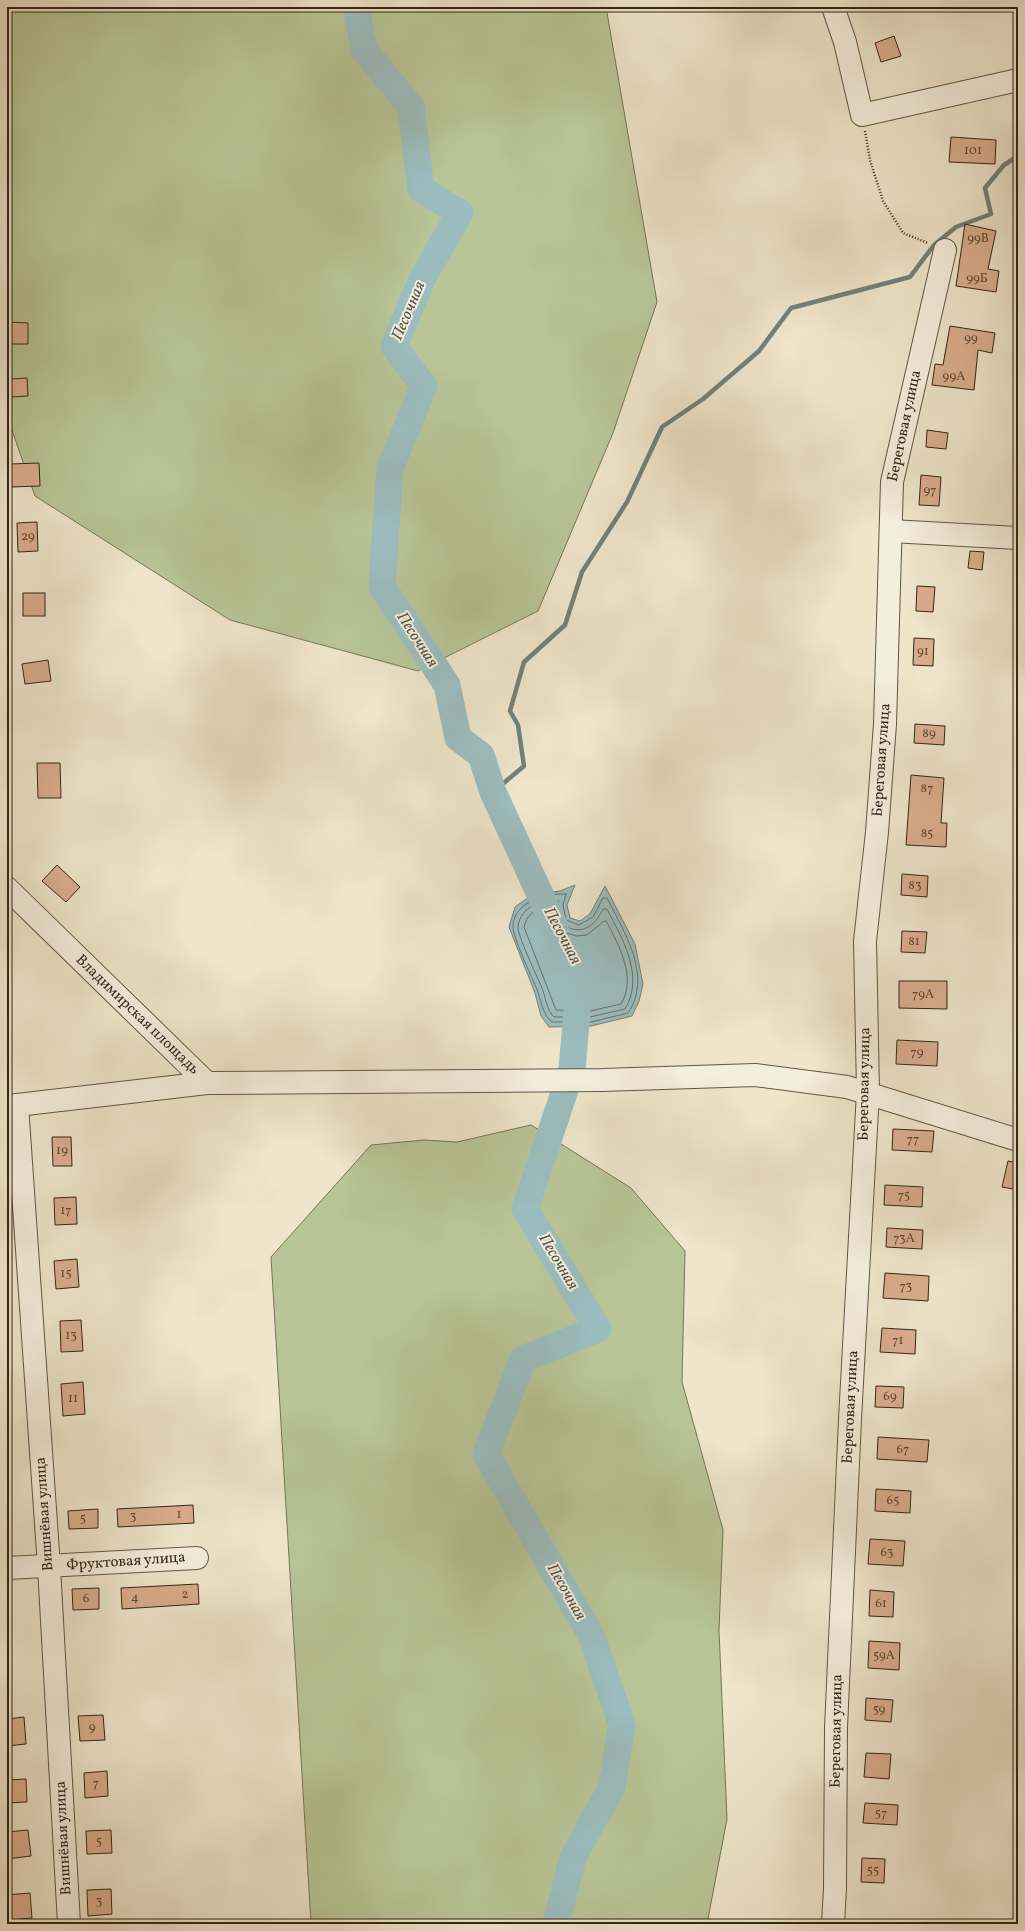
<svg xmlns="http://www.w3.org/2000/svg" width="1025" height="1931" font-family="Vollkorn,serif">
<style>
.green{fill:#b8c597;stroke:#767656}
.water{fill:#9cbdbf;stroke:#72817b}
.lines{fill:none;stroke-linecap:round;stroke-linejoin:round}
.shore{stroke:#68726a;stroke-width:1}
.stream{stroke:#72817b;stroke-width:4.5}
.river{stroke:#9cbdbf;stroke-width:27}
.building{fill:#d9ac8e;stroke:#332616}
.minor-casing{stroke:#625643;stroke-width:24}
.path{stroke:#332616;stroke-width:2.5;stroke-dasharray:1 2;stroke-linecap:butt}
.minor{stroke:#f4eedd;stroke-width:22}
.labels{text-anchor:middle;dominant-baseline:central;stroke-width:4;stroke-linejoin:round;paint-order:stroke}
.number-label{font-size:13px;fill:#5c4834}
.street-label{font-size:15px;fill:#332616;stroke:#f4eedd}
.water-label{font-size:16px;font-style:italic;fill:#525349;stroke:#f4eedd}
</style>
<rect width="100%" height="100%" fill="#eee5ca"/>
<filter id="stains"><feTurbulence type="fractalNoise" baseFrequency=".005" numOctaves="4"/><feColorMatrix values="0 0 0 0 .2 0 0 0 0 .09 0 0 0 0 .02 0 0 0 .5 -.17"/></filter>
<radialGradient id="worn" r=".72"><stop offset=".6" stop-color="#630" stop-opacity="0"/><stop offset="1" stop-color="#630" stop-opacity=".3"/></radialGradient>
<g class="green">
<polygon points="7,7 606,7 657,302 613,433 538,611 418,671 230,620 35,496 7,416"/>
<polygon points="531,1125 631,1188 685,1251 682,1382 723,1530 719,1630 727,1819 707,1924 311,1924 271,1257 371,1145 424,1140 457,1142"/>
</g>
<polygon class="water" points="575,885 567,905 570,918 580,921 590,914 605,886 635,944 643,984 639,1001 632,1016 591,1026 549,1027 541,1016 535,993 509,927 515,907 532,895 560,891"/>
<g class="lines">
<g class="shore">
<path d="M566,894L563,905L566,920L579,925L593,917L603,898H607C624,932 653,976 628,1013L591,1022H552C542,1015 541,998 536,987C531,976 513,937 513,927C513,902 546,893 566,894Z"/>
<path d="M558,901C559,907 558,917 562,923C564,927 568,927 572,929C588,933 597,921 603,909H607C622,938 645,976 625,1009L590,1017H554C546,1010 546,996 541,986C537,976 517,935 518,926C521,907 541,899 558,901Z"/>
<path d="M551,907L558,928L563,932L576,936L587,935L604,921H606C619,945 637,978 621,1004L590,1011L556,1010L524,927C528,912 536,909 551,907Z"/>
</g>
<polyline class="stream" points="493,792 524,766 518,725 510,711 524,662 565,625 582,572 627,502 662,427 703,399 759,351 791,308 910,277 934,245 956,227 991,214 985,188 1004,165 1018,156"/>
<g class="river">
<polyline points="356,7 364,50 411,107 421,189 460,213 423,277 394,346 424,386 390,468 382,586 447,685 458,738 481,755 493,792 555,927"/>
<polyline points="556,1924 573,1857 612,1787 622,1725 592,1637 486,1454 523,1359 598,1329 525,1209 572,1069 579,989"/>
</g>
</g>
<g class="building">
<polygon points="894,36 901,56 881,62 875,43"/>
<polygon points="951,137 996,140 995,164 949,162"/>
<polygon points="965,224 996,231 988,269 999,271 996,292 956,286"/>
<polygon points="7,322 28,323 28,344 7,344"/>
<polygon points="950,326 995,333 992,353 978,350 974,390 932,385 935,364 943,365"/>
<polygon points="27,378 28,396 11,397 11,379"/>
<polygon points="927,430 948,433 946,449 926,447"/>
<polygon points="39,463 40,486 11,487 10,464"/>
<polygon points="921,475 941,477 939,506 919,505"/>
<polygon points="37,522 38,551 18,552 17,523"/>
<polygon points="970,551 984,552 982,570 968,568"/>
<polygon points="917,586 935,587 933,612 916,611"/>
<rect x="23" y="593" width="22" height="23"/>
<polygon points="914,638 934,639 933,666 913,665"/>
<polygon points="48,660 51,681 25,684 22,664"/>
<polygon points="915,724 945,726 944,745 914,743"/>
<polygon points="37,763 60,763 61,798 38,798"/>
<polygon points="911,775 944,778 941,823 947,823 946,847 906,845"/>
<polygon points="57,865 80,887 66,902 42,881"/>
<polygon points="902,874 928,876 927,897 901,895"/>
<polygon points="902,931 927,932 925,953 901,952"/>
<polygon points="899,981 947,981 947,1009 899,1008"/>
<polygon points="897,1040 938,1042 937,1066 896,1064"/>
<polygon points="893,1129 934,1131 932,1152 892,1150"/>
<polygon points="52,1137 71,1137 72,1166 53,1166"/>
<polygon points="1008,1161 1018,1163 1018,1190 1002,1187"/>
<polygon points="885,1185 923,1187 922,1207 884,1205"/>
<polygon points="76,1197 77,1224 55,1225 54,1198"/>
<polygon points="887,1228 923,1230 922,1249 886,1247"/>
<polygon points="77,1259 79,1287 56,1289 54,1261"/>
<polygon points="885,1273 929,1276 928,1301 883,1298"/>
<polygon points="81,1320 83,1351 61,1352 60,1321"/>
<polygon points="882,1328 916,1330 915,1354 880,1352"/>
<polygon points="83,1382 85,1414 63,1416 61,1384"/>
<polygon points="876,1386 904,1387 903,1408 875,1407"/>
<polygon points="878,1437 929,1440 927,1462 877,1459"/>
<polygon points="876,1489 911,1491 910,1513 875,1511"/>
<polygon points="193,1505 194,1523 118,1527 117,1509"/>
<polygon points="98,1509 98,1528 69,1529 68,1511"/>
<polygon points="870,1539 905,1541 903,1566 868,1564"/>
<polygon points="198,1584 199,1604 122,1609 121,1588"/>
<polygon points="99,1588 99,1609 73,1610 72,1589"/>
<polygon points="870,1590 894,1592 893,1617 869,1616"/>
<polygon points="869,1641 900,1643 899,1670 868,1668"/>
<polygon points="866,1698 893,1700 891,1722 865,1720"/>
<polygon points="103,1715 105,1740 80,1741 78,1716"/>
<polygon points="24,1717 26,1744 7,1746 7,1719"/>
<polygon points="866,1753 891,1754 889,1779 864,1777"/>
<polygon points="107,1771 108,1796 85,1798 84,1773"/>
<polygon points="26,1779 27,1802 7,1803 7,1780"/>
<polygon points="865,1803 898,1805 897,1825 863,1823"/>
<polygon points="28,1830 31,1856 7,1859 7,1832"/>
<polygon points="111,1830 112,1853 87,1854 86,1831"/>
<polygon points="862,1858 885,1859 884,1883 861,1882"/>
<polygon points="111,1889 112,1914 88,1916 87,1890"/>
<polygon points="30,1893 32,1918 9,1920 7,1895"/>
</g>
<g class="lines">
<g class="minor-casing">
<g id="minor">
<polyline points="833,7 845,42 862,115 1018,80"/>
<polyline points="891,531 1018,538"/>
<polyline points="7,888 207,1083"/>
<polyline points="17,1105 207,1083 602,1080 755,1075 847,1087 1018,1140"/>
<polyline points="17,1105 49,1567 69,1924"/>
<polyline points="7,1568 197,1558"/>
<polyline points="833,1924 835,1888 836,1728 850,1419 868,1092 865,941 877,832 885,724 892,482 945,250"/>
</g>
</g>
<polyline class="path" points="865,131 870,160 883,201 903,233 928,243"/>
<use href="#minor" class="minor"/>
</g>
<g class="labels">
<g class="number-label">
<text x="973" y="151">101</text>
<text x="978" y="239">99В</text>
<text x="977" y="279">99Б</text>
<text x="971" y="339">99</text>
<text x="954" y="377">99А</text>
<text x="930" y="491">97</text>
<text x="28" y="537">29</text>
<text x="923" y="652">91</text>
<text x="929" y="734">89</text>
<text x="927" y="789">87</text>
<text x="927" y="834">85</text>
<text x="915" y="886">83</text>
<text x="914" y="942">81</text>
<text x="923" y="995">79А</text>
<text x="917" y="1053">79</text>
<text x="913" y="1140">77</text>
<text x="62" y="1151">19</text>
<text x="904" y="1196">75</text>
<text x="66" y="1211">17</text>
<text x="904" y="1239">73А</text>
<text x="66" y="1274">15</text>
<text x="906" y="1287">73</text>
<text x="71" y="1336">13</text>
<text x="898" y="1341">71</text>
<text x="890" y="1397">69</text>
<text x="73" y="1399">11</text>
<text x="903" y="1450">67</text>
<text x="893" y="1501">65</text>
<text x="179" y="1515">1</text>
<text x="133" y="1517">3</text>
<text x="83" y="1519">5</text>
<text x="887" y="1553">63</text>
<text x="185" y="1595">2</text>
<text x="135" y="1598">4</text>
<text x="86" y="1599">6</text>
<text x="881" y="1604">61</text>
<text x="884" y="1656">59А</text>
<text x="879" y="1710">59</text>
<text x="92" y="1728">9</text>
<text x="96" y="1784">7</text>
<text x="881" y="1814">57</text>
<text x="99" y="1842">5</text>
<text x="873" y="1871">55</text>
<text x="99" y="1902">3</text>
</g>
<g class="street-label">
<text transform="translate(905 426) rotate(-78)">Береговая улица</text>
<text transform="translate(882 760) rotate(-86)">Береговая улица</text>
<text transform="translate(137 1015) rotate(44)">Владимирская площадь</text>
<text transform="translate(865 1084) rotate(-89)">Береговая улица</text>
<text transform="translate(851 1407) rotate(-87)">Береговая улица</text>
<text transform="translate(45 1514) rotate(-94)">Вишнёвая улица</text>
<text transform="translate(126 1562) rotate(-4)">Фруктовая улица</text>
<text transform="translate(837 1731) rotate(-89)">Береговая улица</text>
<text transform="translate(64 1838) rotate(-93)">Вишнёвая улица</text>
</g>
<g class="water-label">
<text transform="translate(409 311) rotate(-67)">Песочная</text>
<text transform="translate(417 640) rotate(57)">Песочная</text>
<text transform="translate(562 936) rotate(62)">Песочная</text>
<text transform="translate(558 1262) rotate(59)">Песочная</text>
<text transform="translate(566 1592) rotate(60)">Песочная</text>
</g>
</g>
<rect width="1025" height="1931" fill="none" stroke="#eee5ca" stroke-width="24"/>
<rect x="8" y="8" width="1009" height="1915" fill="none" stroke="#332616" stroke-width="2"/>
<rect x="12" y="12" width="1001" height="1907" fill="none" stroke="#332616"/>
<rect width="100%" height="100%" filter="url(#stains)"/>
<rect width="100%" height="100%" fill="url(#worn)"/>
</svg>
